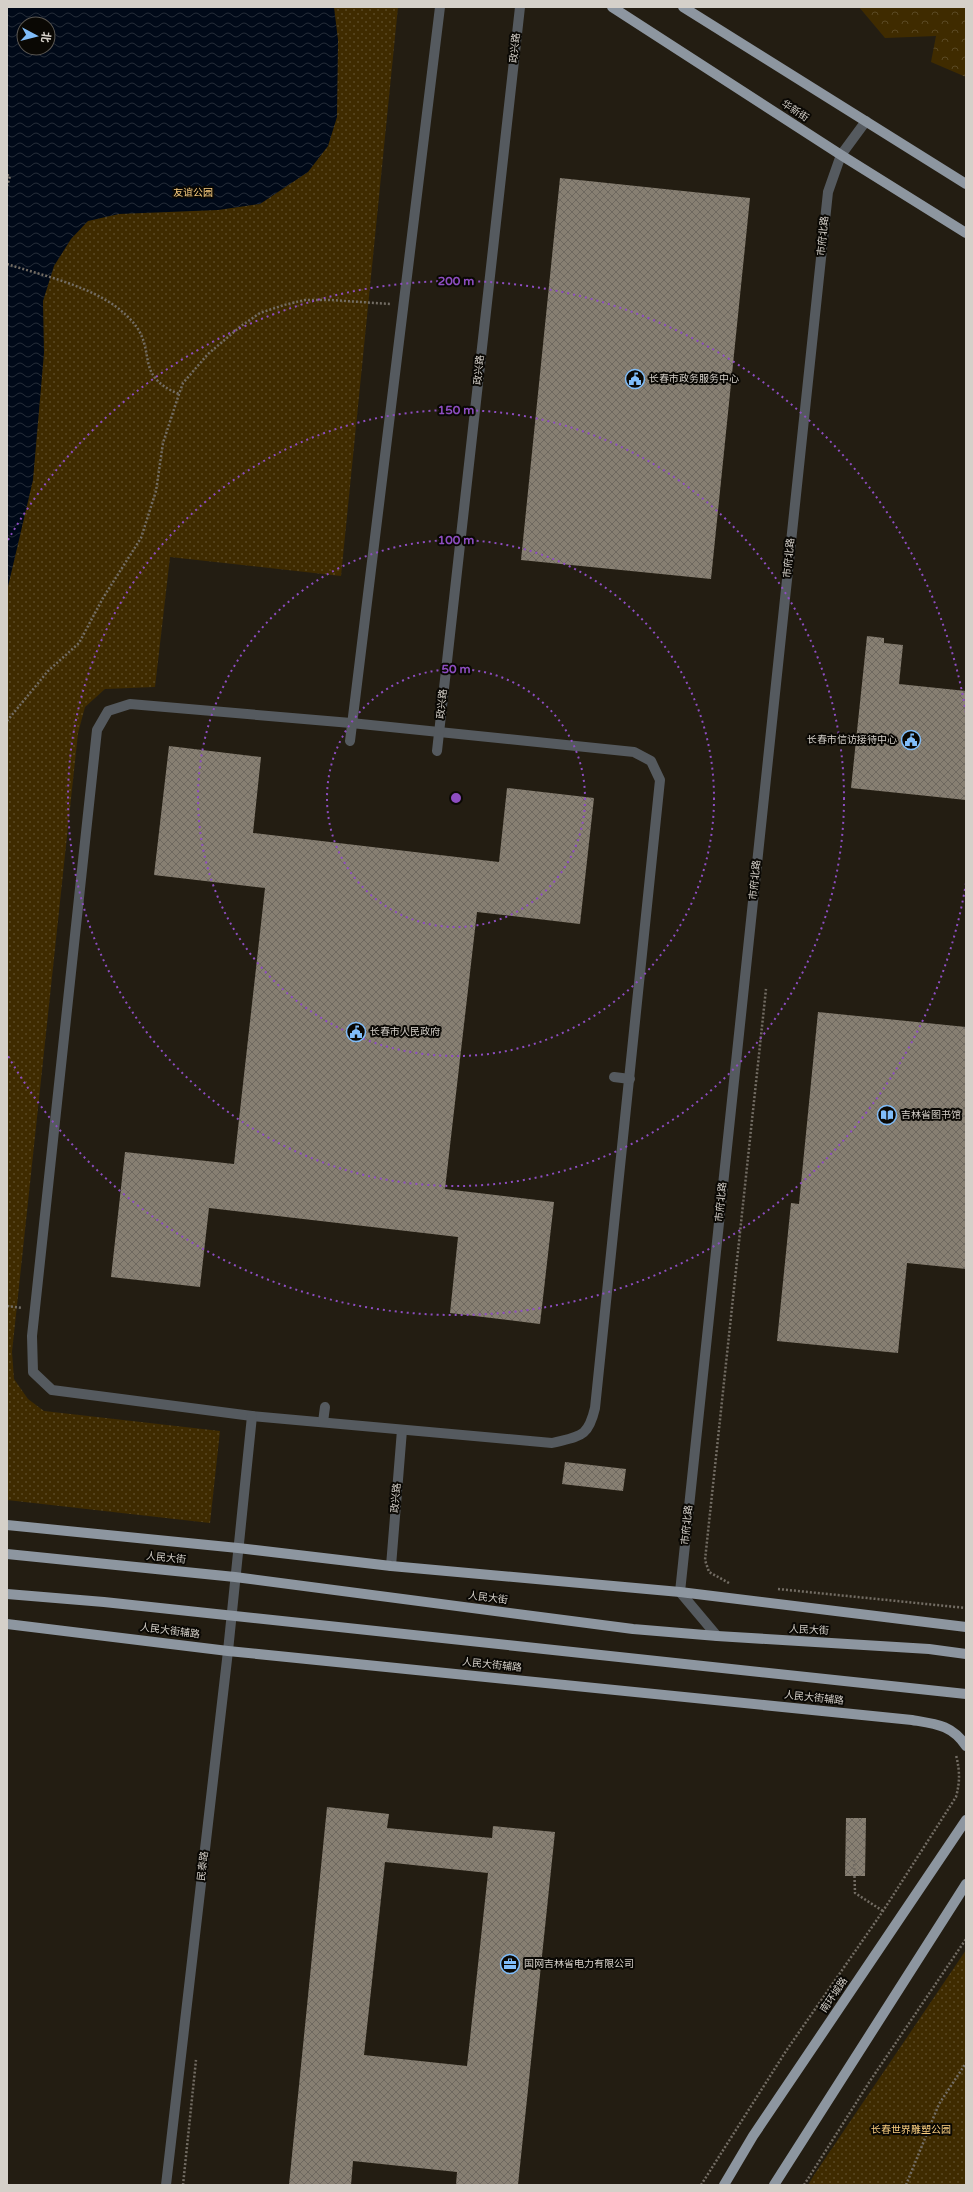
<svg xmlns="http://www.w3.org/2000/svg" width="973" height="2192" font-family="'Varela Round','Noto Sans SC',sans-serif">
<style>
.forest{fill:url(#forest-crowns)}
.park{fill:url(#park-dots);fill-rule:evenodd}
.water{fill:url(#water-waves);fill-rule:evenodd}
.building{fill:url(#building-cross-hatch);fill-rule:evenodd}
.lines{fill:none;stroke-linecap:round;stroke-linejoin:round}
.path{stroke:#736d64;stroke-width:2.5;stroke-dasharray:2 2;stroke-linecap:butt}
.minor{stroke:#555a5f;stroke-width:10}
.major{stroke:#8d96a0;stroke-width:10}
.ring{fill:none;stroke:#8d4dc1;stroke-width:2;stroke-dasharray:2 4}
.labels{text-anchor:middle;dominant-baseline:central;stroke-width:4;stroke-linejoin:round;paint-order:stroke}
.street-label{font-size:10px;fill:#d5d0c9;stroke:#0a0804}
.park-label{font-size:10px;fill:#face80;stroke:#0a0804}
.poi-label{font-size:10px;fill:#d5d0c9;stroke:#0a0804;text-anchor:start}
.centre{fill:#8d4dc1;stroke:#0a0804;stroke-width:2}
.ring-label{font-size:12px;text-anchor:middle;font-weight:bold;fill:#8d4dc1;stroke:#0a0804;stroke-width:4;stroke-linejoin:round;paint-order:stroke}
</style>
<defs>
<pattern id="forest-crowns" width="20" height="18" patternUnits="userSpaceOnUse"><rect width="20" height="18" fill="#3f2b00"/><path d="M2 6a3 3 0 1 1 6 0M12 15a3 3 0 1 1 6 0" fill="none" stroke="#5a4924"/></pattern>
<pattern id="park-dots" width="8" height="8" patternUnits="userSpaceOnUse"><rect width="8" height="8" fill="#3f2b00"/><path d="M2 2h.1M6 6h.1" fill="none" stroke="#5a4924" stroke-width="1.8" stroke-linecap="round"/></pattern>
<pattern id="water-waves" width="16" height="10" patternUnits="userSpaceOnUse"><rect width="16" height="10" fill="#000918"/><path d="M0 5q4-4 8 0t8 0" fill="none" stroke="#242c38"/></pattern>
<pattern id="building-cross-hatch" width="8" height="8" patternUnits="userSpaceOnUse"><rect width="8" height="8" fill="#877f72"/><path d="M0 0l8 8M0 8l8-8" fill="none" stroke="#6e685f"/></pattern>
</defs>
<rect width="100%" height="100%" fill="#231d12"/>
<polygon class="forest" points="859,7 966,7 966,77 931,62 936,36 885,38"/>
<g class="park">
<path d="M7,7H398L341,576L170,557L155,687L105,689L85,707L78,733L12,1352L14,1379L28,1399L44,1411L220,1431L210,1523L7,1500ZM24,24H48V48H24Z"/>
<polygon points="966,1950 966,2185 808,2185 814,2175"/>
</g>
<path class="water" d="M7,7H334L338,40L337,117L328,146L308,172L260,204L218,210L119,214L88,221L71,239L54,266L43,301L44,353L33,480L7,591ZM24,24H48V48H24Z"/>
<g class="building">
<polygon points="560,178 750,198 711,579 521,560"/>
<polygon points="867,636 884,638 884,643 903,645 899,684 966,691 966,800 851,788"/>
<polygon points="169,746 261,757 253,833 499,862 507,788 594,798 580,924 477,912 445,1189 554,1202 540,1324 450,1313 458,1237 209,1208 200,1287 111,1277 125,1152 234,1164 265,888 154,875"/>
<polygon points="818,1012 966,1027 966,1269 907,1263 898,1353 777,1341 791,1203 799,1204"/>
<polygon points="565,1462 626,1469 623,1491 562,1484"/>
<path d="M327,1807L389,1814L387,1828L492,1838L493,1826L555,1832L518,2185H456L457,2172L353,2161L351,2185H289ZM385,1862L488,1873L467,2066L364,2055Z"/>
<polygon points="846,1818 866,1818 865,1876 845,1876"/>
</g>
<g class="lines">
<g class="path">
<polyline points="7,175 10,176 7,186"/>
<path d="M7,264C47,277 102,288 131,320C159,350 132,375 179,394"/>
<polyline points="7,721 48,671 79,643 103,598 141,538 156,491 163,443 179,394 183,383 208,354 241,326 260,313 284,305 305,300 331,300 390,304"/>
<polyline points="7,1306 22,1308"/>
<polyline points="729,1583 709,1572 705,1560 766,989"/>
<polyline points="778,1589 966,1608"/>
<polyline points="854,1860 855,1893 883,1911"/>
<polyline points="183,2185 196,2060"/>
<path d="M701,2185L786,2051L883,1911L956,1797C960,1782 960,1771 956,1755"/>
<polyline points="804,2185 870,2081 966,1939"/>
<polyline points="906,2185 939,2104 966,2063"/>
</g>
<g class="minor">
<path d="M130,704L351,723L634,752L651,761L660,780L595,1408C588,1438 580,1436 552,1443L252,1416L52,1390L33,1372L32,1336L97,730L108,711Z"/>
<polyline points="350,741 440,7"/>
<polyline points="437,751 520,7"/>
<polyline points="614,1077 630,1079"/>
<polyline points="323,1422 325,1407"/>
<polyline points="391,1566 402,1430"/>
<polyline points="717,1636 680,1592 828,192 841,155 866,121"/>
<polyline points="166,2185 228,1651 252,1416"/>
</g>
<g class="major">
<polyline points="612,7 841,155 966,233"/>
<polyline points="683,7 966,184"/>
<polyline points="7,1525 238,1548 391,1566 680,1592 966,1627"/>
<polyline points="7,1554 235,1577 633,1629 717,1636 929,1649 966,1654"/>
<polyline points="7,1594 104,1602 966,1694"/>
<path d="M7,1624L228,1651L912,1720C936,1724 952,1725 966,1746"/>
<polyline points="724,2185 753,2136 966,1820"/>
<polyline points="774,2185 966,1884"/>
</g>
</g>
<g class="ring">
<circle cx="456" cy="798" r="129"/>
<circle cx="456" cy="798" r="258"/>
<circle cx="456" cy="798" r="388"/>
<path d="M966 883A517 517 0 0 1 8 1056M8 540A517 517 0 0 1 966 713"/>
</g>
<defs>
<g id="civic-ring" transform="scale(1)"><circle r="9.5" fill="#0a0804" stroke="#80bdfa" stroke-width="1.5"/><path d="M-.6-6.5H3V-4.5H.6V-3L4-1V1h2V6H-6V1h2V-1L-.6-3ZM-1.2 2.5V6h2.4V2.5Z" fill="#80bdfa"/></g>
<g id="library-ring" transform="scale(1)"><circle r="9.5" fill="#0a0804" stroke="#80bdfa" stroke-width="1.5"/><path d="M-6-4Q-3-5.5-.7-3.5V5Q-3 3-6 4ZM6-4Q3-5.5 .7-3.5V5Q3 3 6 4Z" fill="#80bdfa"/></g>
<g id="office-ring" transform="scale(1)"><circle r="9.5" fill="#0a0804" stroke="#80bdfa" stroke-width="1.5"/><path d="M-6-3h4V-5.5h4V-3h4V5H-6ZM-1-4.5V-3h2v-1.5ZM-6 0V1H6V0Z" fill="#80bdfa"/></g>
</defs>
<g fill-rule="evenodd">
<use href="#civic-ring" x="635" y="379"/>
<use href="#civic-ring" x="911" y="740"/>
<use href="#civic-ring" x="356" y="1032"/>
<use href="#library-ring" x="887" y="1115"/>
<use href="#office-ring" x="510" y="1964"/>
</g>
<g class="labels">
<g class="street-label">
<text transform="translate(515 48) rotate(-84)">政兴路</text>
<text transform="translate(795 111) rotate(33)">华新街</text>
<text transform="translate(823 236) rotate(-84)">市府北路</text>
<text transform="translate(479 370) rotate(-84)">政兴路</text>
<text transform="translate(789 558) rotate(-84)">市府北路</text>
<text transform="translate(442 704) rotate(-84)">政兴路</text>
<text transform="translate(755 880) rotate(-84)">市府北路</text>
<text transform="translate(721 1202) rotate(-84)">市府北路</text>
<text transform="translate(396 1498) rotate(-85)">政兴路</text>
<text transform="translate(687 1525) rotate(-84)">市府北路</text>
<text transform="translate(166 1558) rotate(6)">人民大街</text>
<text transform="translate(488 1598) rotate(7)">人民大街</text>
<text transform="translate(809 1630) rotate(3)">人民大街</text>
<text transform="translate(170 1631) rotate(7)">人民大街辅路</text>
<text transform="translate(492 1665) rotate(6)">人民大街辅路</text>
<text transform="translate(814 1698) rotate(6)">人民大街辅路</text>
<text transform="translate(203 1866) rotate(-83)">民泰路</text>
<text transform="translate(834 1995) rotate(-56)">南环城路</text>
</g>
<g class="park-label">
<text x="193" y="193">友谊公园</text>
<text x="911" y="2130">长春世界雕塑公园</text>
</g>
<g class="poi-label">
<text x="649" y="379">长春市政务服务中心</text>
<text x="897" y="740" text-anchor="end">长春市信访接待中心</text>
<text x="370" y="1032">长春市人民政府</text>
<text x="901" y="1115">吉林省图书馆</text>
<text x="524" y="1964">国网吉林省电力有限公司</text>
</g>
</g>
<circle cx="456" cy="798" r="6" class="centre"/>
<g class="ring-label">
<text x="456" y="285">200 m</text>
<text x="456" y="414">150 m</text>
<text x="456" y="544">100 m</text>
<text x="456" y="673">50 m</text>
</g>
<rect width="973" height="2192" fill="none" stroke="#d5d0c9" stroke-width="16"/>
<g transform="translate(36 36) rotate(97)"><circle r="19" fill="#0a0804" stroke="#5b5853"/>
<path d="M0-3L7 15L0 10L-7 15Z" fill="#80bdfa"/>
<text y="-6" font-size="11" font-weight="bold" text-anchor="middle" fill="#d5d0c9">北</text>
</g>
</svg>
